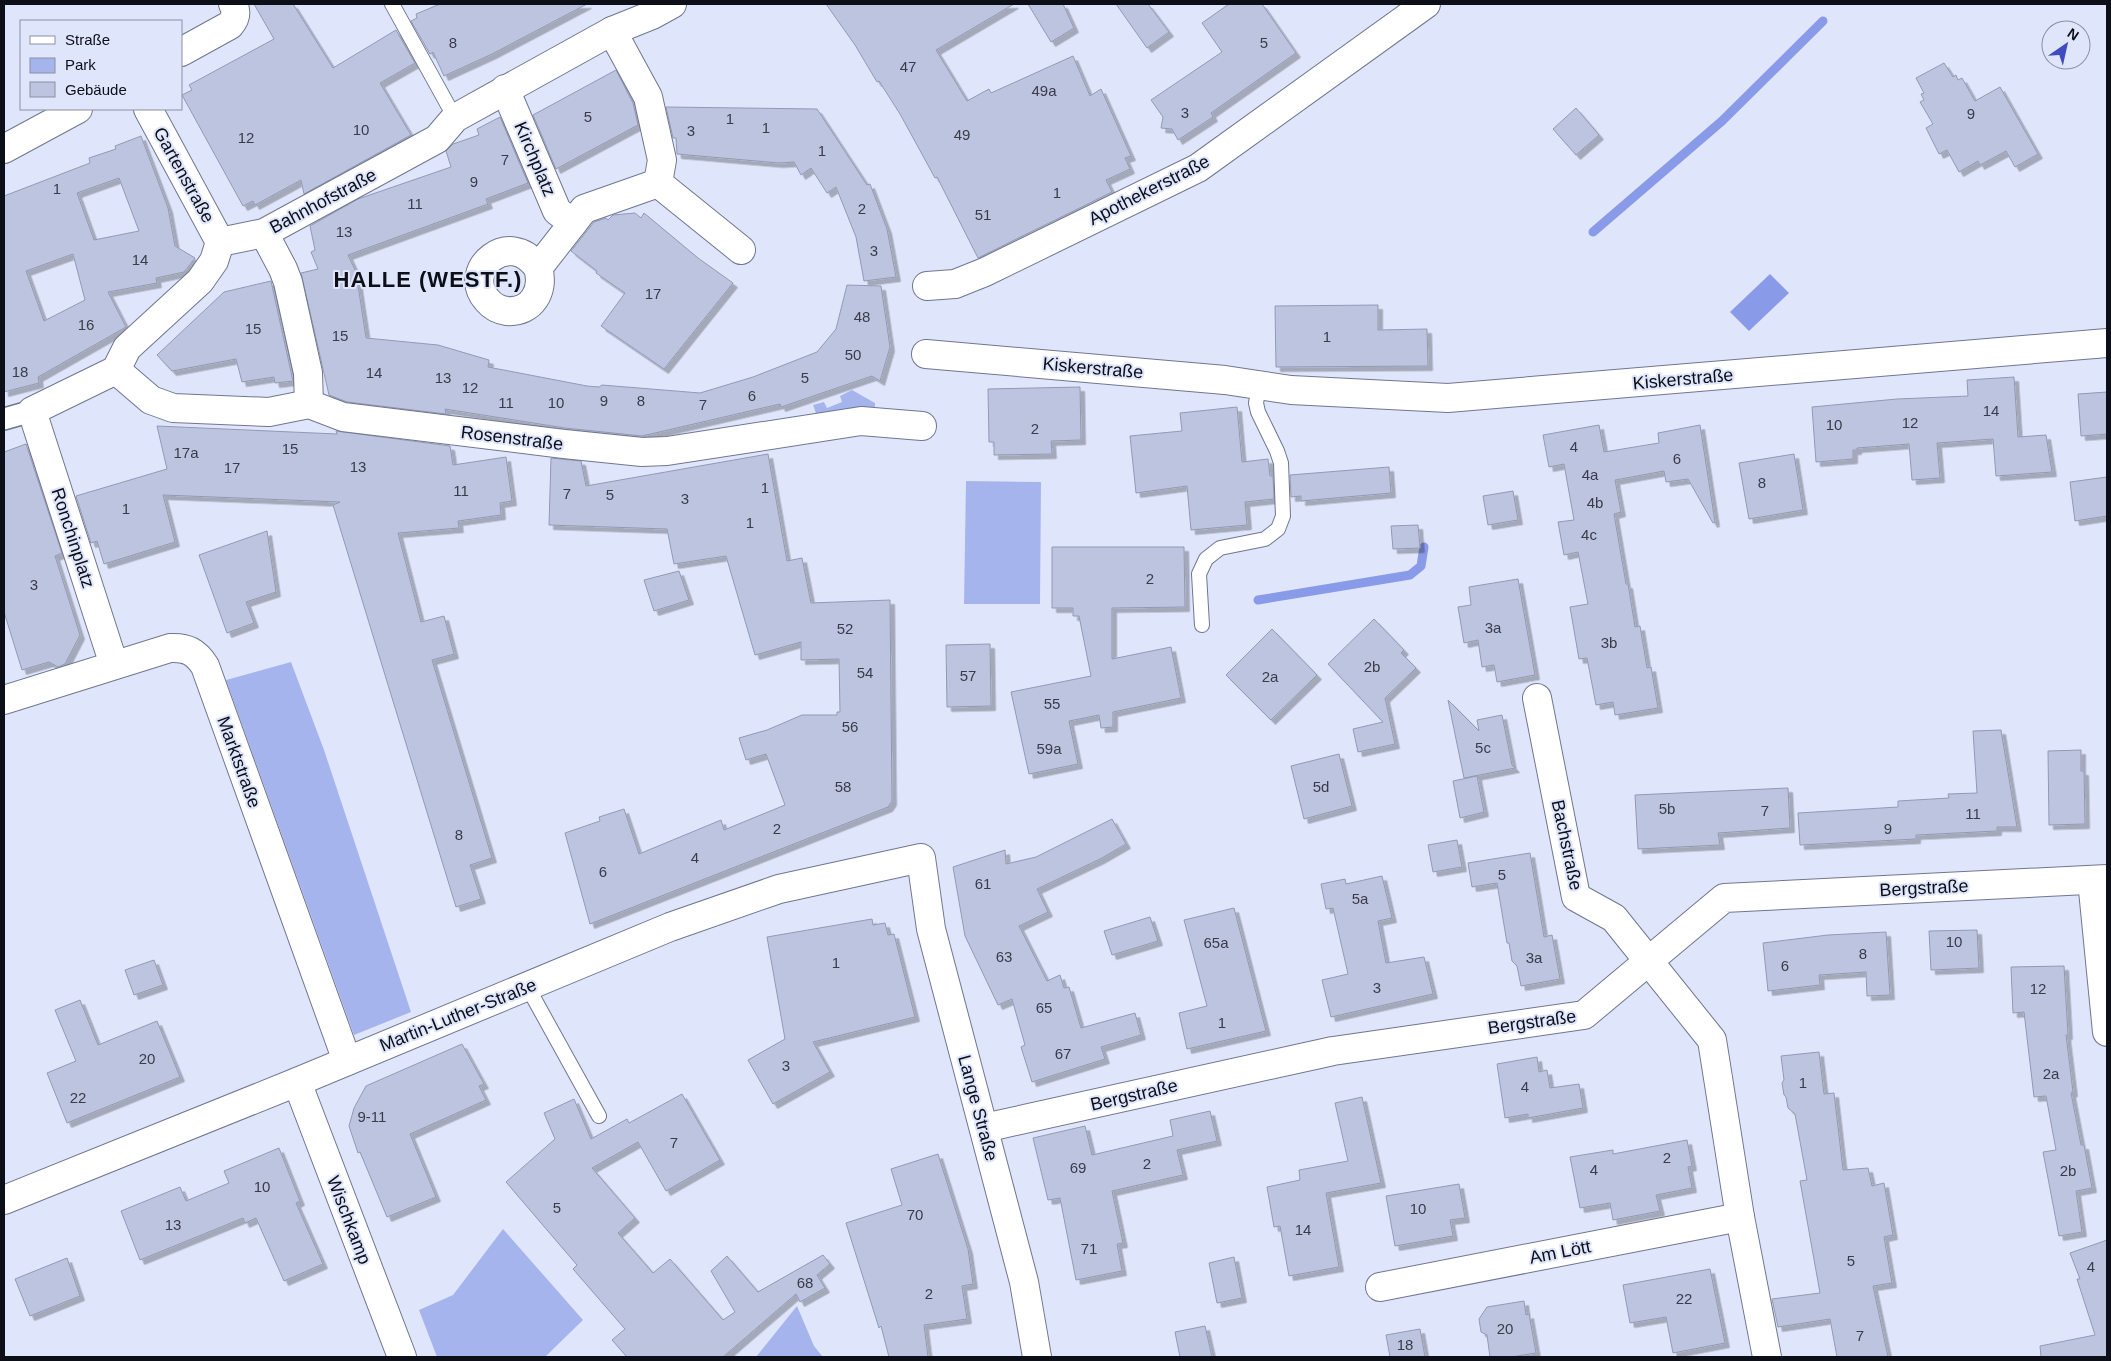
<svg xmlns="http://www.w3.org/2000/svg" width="2111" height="1361" font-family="Helvetica,sans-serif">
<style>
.green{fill:#a6b4ee}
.water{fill:#899ae9}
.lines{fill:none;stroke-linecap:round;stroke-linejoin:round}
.stream{stroke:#899ae9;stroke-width:9}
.building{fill:#bdc4e0;stroke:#9299b3;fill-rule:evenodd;filter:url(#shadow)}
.service-casing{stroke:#707690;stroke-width:16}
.pedestrian-casing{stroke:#707690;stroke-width:24}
.minor-casing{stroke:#707690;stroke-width:30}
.tertiary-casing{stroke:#707690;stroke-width:30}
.service{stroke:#fff;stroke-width:14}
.pedestrian{stroke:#fff;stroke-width:21}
.minor{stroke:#fff;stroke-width:28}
.tertiary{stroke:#fff;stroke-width:28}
.labels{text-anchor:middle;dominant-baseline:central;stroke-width:4;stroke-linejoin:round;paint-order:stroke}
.number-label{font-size:15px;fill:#393c4a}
.street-label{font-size:18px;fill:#0d0f18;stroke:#dfe6fc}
.district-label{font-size:22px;font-weight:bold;letter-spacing:1px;fill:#0d0f18;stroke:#dfe6fc}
</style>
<defs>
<filter id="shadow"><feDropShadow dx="4.5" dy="4.5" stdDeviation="0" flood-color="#0004"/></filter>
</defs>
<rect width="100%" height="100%" fill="#dfe6fc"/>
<g class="green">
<polygon points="852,390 875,403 875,414 817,416 813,405 824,402 827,408 842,402 840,396"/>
<polygon points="966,481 1041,482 1040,604 964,604"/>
<polygon points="291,662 324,750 411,1012 354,1035 226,680"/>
<polygon points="503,1229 583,1320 545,1357 437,1357 419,1310 453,1295"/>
<polygon points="797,1306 814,1346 823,1357 756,1357"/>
</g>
<polygon class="water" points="1770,274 1789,293 1749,331 1730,312"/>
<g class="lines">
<g class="stream">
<polyline points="1593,232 1722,121 1823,21"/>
<polyline points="1258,600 1410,575 1421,566 1424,547"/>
</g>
</g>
<g class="building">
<polygon points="254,4 293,4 333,68 396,30 415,63 380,83 411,135 304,194 301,180 255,205 253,201 243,206 182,95 192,90 189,85 274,39"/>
<polygon points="440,4 587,4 492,54 444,76 433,52 430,54 411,21 417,18 416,14"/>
<polygon points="826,4 1014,4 936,50 967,101 989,89 991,93 1073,56 1090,96 1101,89 1131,156 1125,158 1130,169 1106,180 1112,192 978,258 937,177 935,178 900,114 879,81 877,82 855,45"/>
<polygon points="1028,4 1063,4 1074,28 1051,42"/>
<polygon points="1116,4 1148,4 1169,32 1147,48"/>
<polygon points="1229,4 1262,4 1296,53 1211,113 1213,117 1178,140 1172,129 1161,128 1163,117 1151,100 1222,52 1202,23"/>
<polygon points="1944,63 1953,77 1956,75 1958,80 1962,78 1975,101 2000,87 2038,154 2015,167 2006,151 1980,165 1978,161 1959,172 1947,150 1939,154 1926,128 1933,124 1920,102 1924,100 1921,94 1924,93 1916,78"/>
<polygon points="616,70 633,103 638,125 556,169 533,115"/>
<polygon points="666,107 817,109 867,185 870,184 887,229 896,277 864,281 856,237 836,187 827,193 811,168 801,175 794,162 779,163 677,154 676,138 673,138"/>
<polygon points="1576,108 1599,135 1576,155 1553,129"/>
<polygon points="500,117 528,183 486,199 488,204 348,255 356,272 366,338 438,345 489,360 488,367 587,386 599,387 602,385 700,393 753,377 817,352 836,329 847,285 881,286 890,347 880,381 872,376 781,407 780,404 642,436 565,428 445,409 446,414 347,402 329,395 301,273 318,269 311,252 315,250 310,226 358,199 451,167 446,151 453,144 479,135 477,129"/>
<path d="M141,136L168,208L175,246L195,258L184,272L156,278L157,283L108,292L126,327L38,377L39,383L4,392V196L90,163L89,158L116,149L115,146ZM119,178L139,231L94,240L77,193ZM73,254L85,300L44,321L26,271Z"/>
<polygon points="635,213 641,218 644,213 698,258 733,283 664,369 601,326 625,293 596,273 597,271 571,251 594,222 606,218 608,220 613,215"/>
<polygon points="271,281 293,381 275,383 274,377 242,382 236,359 172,371 157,355 224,292"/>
<polygon points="1378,305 1378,330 1427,329 1428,366 1276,367 1275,306"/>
<polygon points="2014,377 2018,437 2046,435 2052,472 1996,476 1993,439 1937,443 1940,478 1912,480 1909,444 1857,448 1857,450 1853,450 1853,459 1816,462 1812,407 1897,399 1968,396 1967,380"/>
<polygon points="1080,387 1081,440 1051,441 1052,454 994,455 994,442 989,442 988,389"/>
<polygon points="2107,392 2107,434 2081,436 2078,394"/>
<polygon points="1237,407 1242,462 1268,459 1270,476 1273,476 1274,499 1245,502 1247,525 1191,530 1187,486 1136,493 1130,436 1182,431 1180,413"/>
<polygon points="1599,425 1604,452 1659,443 1658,433 1700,425 1715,522 1713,523 1688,479 1666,482 1664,471 1615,480 1621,512 1614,514 1626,584 1628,584 1635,627 1640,626 1647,668 1651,667 1658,708 1615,715 1613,702 1596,705 1587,658 1579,659 1570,607 1588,604 1578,552 1564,555 1558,522 1574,520 1564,464 1549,467 1543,435"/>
<polygon points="157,426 337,434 336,431 450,446 453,465 506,457 512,501 500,503 501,515 458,521 459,528 398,533 421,622 444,616 454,654 432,660 492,858 470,865 481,899 456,907 333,505 340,502 163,495 175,542 104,564 97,541 91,543 76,496 167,469"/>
<polygon points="26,444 62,553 55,556 80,635 65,664 58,667 49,662 22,670 4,612 4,452"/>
<polygon points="768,454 787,561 802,558 811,603 890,600 892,801 888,807 590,924 565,833 600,821 599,817 624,809 639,854 721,820 724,830 785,805 766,754 746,760 739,738 767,730 802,715 837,715 837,712 840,712 839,659 801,660 801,642 755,655 726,556 674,564 667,529 549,525 551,458 581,461 586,486"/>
<polygon points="1794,454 1803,510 1749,519 1739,463"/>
<polygon points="1389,467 1391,493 1301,501 1301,496 1291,497 1290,475"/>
<polygon points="2107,477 2107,516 2075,521 2070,482"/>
<polygon points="1513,491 1518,520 1488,525 1483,496"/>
<polygon points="1418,525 1420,548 1393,549 1391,526"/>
<polygon points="267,531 276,592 246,602 254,623 227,633 199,555"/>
<polygon points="1052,547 1184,547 1185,607 1112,608 1112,659 1171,647 1181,698 1113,712 1113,727 1101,728 1099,715 1069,721 1078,764 1029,774 1011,692 1091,676 1079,616 1073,616 1073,608 1052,608"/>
<polygon points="679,571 689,600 654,611 644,580"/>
<polygon points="1518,579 1535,675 1497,682 1494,665 1482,667 1478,640 1464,643 1458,607 1471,605 1469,587"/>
<polygon points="1374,619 1404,650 1401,653 1416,668 1385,698 1395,744 1358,752 1353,729 1383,722 1328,664"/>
<polygon points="1272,629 1317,675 1271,720 1226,675"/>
<polygon points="990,644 991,706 947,707 946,645"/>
<polygon points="1448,700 1479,731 1477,720 1502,715 1512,765 1515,768 1464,778"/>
<polygon points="2001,730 2017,827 1997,827 1997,831 1916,835 1916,839 1800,845 1798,813 1898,807 1898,801 1949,798 1948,794 1977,793 1973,731"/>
<polygon points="2081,750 2081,771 2084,771 2085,824 2049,825 2048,751"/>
<polygon points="1339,754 1352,806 1304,819 1291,766"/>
<polygon points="1477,776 1484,812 1460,818 1453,781"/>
<polygon points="1788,788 1790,828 1718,833 1720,845 1638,849 1635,795"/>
<polygon points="1112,819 1126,844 1100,859 1037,889 1048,912 1019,926 1047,981 1060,975 1064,988 1069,987 1081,1028 1135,1013 1141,1035 1101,1047 1105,1059 1032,1082 1021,1047 1025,1045 1012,999 998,1005 965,936 953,867 1005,850 1006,864 1036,857"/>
<polygon points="1457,840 1462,867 1433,872 1428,845"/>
<polygon points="1530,853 1544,937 1552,935 1560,979 1521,986 1517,966 1512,961 1509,943 1507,943 1497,883 1472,887 1468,863"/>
<polygon points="1382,876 1392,918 1378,921 1386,963 1424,957 1433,994 1331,1017 1322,980 1348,974 1333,908 1326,909 1321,884 1345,879 1346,884"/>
<polygon points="1234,908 1266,1031 1187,1049 1179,1013 1207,1006 1184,920"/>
<polygon points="1150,917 1158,941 1112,955 1104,931"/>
<polygon points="872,919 873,925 885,923 888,935 894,934 915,1017 813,1042 830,1072 773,1104 748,1060 785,1039 767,937"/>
<polygon points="1977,930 1979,968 1931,970 1929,931"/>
<polygon points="1886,932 1890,995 1867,996 1866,972 1819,975 1820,985 1768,991 1763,943 1828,935"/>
<polygon points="154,960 163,985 134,995 125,970"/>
<polygon points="2064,966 2068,1035 2066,1035 2073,1092 2071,1093 2081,1145 2084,1145 2092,1188 2076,1191 2082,1232 2059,1236 2043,1152 2056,1150 2046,1096 2034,1097 2024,1012 2013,1013 2011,967"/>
<polygon points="80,1000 98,1045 157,1021 180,1077 67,1123 47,1073 76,1061 55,1010"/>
<polygon points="462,1044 484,1084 479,1086 486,1100 410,1134 436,1197 387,1217 360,1152 358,1153 349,1126 354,1108 366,1086"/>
<polygon points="1819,1052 1824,1094 1834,1093 1843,1170 1868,1168 1872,1186 1884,1183 1893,1235 1884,1237 1892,1283 1873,1286 1888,1357 1837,1357 1830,1319 1778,1327 1772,1299 1820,1293 1800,1181 1807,1180 1795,1114 1788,1108 1786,1097 1784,1095 1782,1083 1784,1080 1781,1056"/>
<polygon points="1537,1057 1539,1072 1547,1070 1550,1088 1579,1084 1583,1108 1528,1118 1528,1114 1505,1118 1497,1064"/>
<polygon points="682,1094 720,1160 666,1191 638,1142 592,1168 635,1218 618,1233 653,1273 670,1259 723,1320 735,1312 711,1271 727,1256 758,1292 823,1255 830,1264 817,1275 825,1288 800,1302 796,1294 723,1357 627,1357 612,1340 625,1329 573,1269 577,1265 506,1182 555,1139 544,1113 574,1099 591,1139 627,1119 629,1123"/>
<polygon points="1362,1097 1381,1183 1326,1193 1339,1267 1289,1276 1280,1226 1274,1227 1267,1187 1300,1180 1299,1170 1348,1161 1335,1103"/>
<polygon points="1210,1111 1217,1141 1177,1150 1183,1175 1112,1191 1123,1243 1117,1244 1122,1271 1076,1280 1060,1198 1048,1200 1033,1138 1085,1126 1092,1155 1173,1136 1170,1120"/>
<polygon points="1687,1140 1692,1166 1688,1167 1692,1188 1656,1195 1660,1211 1613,1220 1610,1203 1580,1208 1570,1157 1613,1150 1613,1154"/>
<polygon points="279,1148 300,1201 296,1203 323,1264 284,1281 256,1218 245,1223 243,1218 140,1260 121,1211 180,1187 186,1201 229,1183 224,1171"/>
<polygon points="938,1154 968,1249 973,1284 962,1286 967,1319 924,1325 928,1357 889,1357 881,1326 879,1328 846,1223 902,1205 891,1169"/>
<polygon points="1459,1184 1465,1218 1450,1220 1453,1236 1395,1246 1386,1196"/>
<polygon points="2107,1240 2107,1357 2041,1357 2040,1346 2095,1335 2077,1279 2080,1279 2070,1253"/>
<polygon points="1234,1257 1242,1298 1217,1303 1209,1263"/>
<polygon points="67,1258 80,1296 30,1316 15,1279"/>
<polygon points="1710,1269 1725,1343 1673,1353 1666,1317 1630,1323 1623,1285"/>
<polygon points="1524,1301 1526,1315 1529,1314 1536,1353 1511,1357 1490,1357 1487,1335 1481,1332 1479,1319 1487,1307"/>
<polygon points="1205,1326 1212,1357 1180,1357 1175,1332"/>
<polygon points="1420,1329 1425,1357 1390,1357 1386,1335"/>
</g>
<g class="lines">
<g class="service-casing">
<g id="service">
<polyline points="392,4 455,118"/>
<polyline points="1202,625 1199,574 1206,559 1220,548 1265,539 1278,529 1283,516 1281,463 1277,451 1258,412 1256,403 1259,386"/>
<polyline points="527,986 599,1116"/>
</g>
</g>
<g class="pedestrian-casing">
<polyline id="pedestrian" points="4,419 32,411"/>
</g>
<g class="minor-casing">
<g id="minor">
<polyline points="612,31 648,97 662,160 658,183"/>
<path d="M181,52L230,25C236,18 237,12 233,4"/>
<polyline points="505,89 557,211 573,223"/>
<polyline points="148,109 220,242"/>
<polyline points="4,149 78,109"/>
<polyline points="264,233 283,269 288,282 308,373 309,404"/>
<polyline points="220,242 264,233 437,139 455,118 612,31 652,15 672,4"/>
<path d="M538,268C545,290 532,313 507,311C499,310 492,306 487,300C460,270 510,227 538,268L584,209L658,183L741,250"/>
<polyline points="927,286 955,284 985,272 1198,168 1426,4"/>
<polyline points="926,354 1225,380 1291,390 1448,398 2107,343"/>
<polyline points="116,370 151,400 173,408 269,412 309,404 343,417 564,444 642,452 667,451 861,421 922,426"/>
<polyline points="114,665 32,411 116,370 127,348 200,281 214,261 220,242"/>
<polyline points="1537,698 1576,897 1614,918 1712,1040 1740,1217 1767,1357"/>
<path d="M4,700L170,648C187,647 196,652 205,666L347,1061"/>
<polyline points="2092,880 2107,1032"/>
<polyline points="297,1082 402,1357"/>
<polyline points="984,1128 1333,1051 1584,1015 1724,898 2107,879"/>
<polyline points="1380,1287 1740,1217"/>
</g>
</g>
<g class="tertiary-casing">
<polyline id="tertiary" points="4,1200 297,1082 670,927 779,889 921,858 931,929 1024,1282 1037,1357"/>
</g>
<use href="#service" class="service"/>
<use href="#pedestrian" class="pedestrian"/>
<use href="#minor" class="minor"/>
<use href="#tertiary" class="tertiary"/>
</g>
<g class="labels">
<g class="number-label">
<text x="453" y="42">8</text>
<text x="1264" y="42">5</text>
<text x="908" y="66">47</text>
<text x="1044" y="90">49a</text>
<text x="1185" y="112">3</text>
<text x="1971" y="113">9</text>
<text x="588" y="116">5</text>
<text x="730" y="118">1</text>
<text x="766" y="127">1</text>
<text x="361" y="129">10</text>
<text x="691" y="130">3</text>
<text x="962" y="134">49</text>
<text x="246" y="137">12</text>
<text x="822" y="150">1</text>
<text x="505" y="159">7</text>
<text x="474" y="181">9</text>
<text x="57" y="188">1</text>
<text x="1057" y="192">1</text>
<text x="415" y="203">11</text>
<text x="862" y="208">2</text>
<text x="983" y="214">51</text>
<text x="344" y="231">13</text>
<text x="874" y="250">3</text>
<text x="140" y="259">14</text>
<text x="653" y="293">17</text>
<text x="862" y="316">48</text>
<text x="86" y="324">16</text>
<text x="253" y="328">15</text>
<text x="340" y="335">15</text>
<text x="1327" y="336">1</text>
<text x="853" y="354">50</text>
<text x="20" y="371">18</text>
<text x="374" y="372">14</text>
<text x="443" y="377">13</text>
<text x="805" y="377">5</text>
<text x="470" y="387">12</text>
<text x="752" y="395">6</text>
<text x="604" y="400">9</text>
<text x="641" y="400">8</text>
<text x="506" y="402">11</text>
<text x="556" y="402">10</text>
<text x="703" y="404">7</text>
<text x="1991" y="410">14</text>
<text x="1910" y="422">12</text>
<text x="1834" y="424">10</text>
<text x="1035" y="428">2</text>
<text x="1574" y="446">4</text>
<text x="290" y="448">15</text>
<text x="186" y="452">17a</text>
<text x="1677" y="458">6</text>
<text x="358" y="466">13</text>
<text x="232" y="467">17</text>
<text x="1590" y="474">4a</text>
<text x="1762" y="482">8</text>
<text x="765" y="487">1</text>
<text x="461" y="490">11</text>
<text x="567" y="493">7</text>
<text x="610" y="494">5</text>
<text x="685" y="498">3</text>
<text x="1595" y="502">4b</text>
<text x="126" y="508">1</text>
<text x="750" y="522">1</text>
<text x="1589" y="534">4c</text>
<text x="1150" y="578">2</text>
<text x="34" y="584">3</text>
<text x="1493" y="627">3a</text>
<text x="845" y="628">52</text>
<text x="1609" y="642">3b</text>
<text x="1372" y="666">2b</text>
<text x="865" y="672">54</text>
<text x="968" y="675">57</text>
<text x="1270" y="676">2a</text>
<text x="1052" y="703">55</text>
<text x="850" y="726">56</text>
<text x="1483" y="747">5c</text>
<text x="1049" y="748">59a</text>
<text x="843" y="786">58</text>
<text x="1321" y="786">5d</text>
<text x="1667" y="808">5b</text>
<text x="1765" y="810">7</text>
<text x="1973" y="813">11</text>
<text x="777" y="828">2</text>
<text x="1888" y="828">9</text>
<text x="459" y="834">8</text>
<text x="695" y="857">4</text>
<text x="603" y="871">6</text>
<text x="1502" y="874">5</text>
<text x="983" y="883">61</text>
<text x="1360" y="898">5a</text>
<text x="1954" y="941">10</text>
<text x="1216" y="942">65a</text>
<text x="1863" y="953">8</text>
<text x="1004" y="956">63</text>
<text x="1534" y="957">3a</text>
<text x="836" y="962">1</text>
<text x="1785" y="965">6</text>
<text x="1377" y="987">3</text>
<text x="2038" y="988">12</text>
<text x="1044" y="1007">65</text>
<text x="1222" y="1022">1</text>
<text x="1063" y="1053">67</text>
<text x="147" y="1058">20</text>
<text x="786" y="1065">3</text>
<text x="2051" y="1073">2a</text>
<text x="1803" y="1082">1</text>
<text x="1525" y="1086">4</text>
<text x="78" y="1097">22</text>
<text x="372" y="1116">9-11</text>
<text x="674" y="1142">7</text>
<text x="1667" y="1157">2</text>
<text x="1147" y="1163">2</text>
<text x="1078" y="1167">69</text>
<text x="1594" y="1169">4</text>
<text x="2068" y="1170">2b</text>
<text x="262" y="1186">10</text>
<text x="557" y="1207">5</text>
<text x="1418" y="1208">10</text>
<text x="915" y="1214">70</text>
<text x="173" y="1224">13</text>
<text x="1303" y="1229">14</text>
<text x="1089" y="1248">71</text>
<text x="1851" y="1260">5</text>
<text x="2091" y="1266">4</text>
<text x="805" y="1282">68</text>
<text x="929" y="1293">2</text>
<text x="1684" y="1298">22</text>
<text x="1505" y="1328">20</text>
<text x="1860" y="1335">7</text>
<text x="1405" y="1344">18</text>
</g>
<g class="street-label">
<text transform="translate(535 159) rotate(67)">Kirchplatz</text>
<text transform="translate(184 175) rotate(61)">Gartenstraße</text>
<text transform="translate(1149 190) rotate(-27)">Apothekerstraße</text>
<text transform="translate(323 201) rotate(-28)">Bahnhofstraße</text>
<text transform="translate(1093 368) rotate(5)">Kiskerstraße</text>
<text transform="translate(1683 379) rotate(-5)">Kiskerstraße</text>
<text transform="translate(512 438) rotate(7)">Rosenstraße</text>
<text transform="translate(73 538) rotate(72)">Ronchinplatz</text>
<text transform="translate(239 762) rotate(70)">Marktstraße</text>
<text transform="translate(1567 845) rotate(78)">Bachstraße</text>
<text transform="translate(1924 888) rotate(-3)">Bergstraße</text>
<text transform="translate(458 1015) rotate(-22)">Martin-Luther-Straße</text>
<text transform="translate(1532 1022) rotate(-8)">Bergstraße</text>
<text transform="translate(1134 1095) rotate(-13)">Bergstraße</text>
<text transform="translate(978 1108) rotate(75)">Lange Straße</text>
<text transform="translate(349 1220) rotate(69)">Wischkamp</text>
<text transform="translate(1560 1252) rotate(-11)">Am Lött</text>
</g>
<g class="district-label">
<text x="428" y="279">HALLE (WESTF.)</text>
</g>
</g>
<rect width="2111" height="1361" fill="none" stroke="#0d0f18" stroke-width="10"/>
<rect x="20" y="20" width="162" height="90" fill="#dfe6fc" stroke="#8b90a1"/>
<rect x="30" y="36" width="25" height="8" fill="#ffffff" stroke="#8b90a1"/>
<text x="65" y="45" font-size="15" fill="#0d0f18">Straße</text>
<rect x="30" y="58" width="25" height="15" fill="#a6b4ee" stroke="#8b90a1"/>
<text x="65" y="70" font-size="15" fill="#0d0f18">Park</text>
<rect x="30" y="82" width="25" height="15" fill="#bdc4e0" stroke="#8b90a1"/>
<text x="65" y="95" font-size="15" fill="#0d0f18">Gebäude</text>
<g transform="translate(2066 45) rotate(34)"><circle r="24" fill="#dfe6fc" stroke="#8b90a1"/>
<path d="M0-4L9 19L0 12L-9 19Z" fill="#414abf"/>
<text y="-8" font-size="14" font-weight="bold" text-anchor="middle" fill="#0d0f18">N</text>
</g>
</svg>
